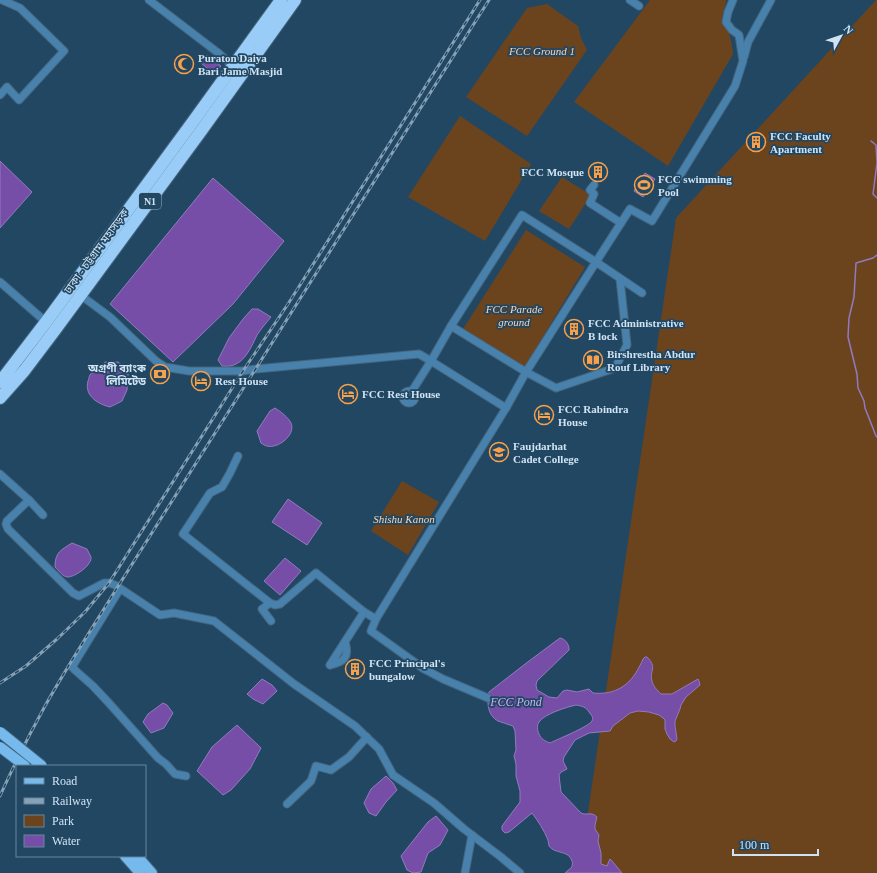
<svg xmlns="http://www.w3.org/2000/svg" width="877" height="873" font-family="'Times New Roman','Noto Sans Bengali',serif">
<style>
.green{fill:#6b441e}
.water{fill:#774ea7;stroke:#917bbe;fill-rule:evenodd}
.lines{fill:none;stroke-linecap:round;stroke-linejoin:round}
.stream{stroke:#917bbe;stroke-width:1.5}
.street-casing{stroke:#45667f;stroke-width:9}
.primary-casing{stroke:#45667f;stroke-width:12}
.highway-casing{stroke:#45667f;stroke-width:14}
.street{stroke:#4881ac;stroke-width:7}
.primary{stroke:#76b9ed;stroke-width:10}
.highway{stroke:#99cdf7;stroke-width:12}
.rail-casing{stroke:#86a2b7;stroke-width:3}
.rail{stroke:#224762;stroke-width:1.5;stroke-dasharray:4.5;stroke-linecap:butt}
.primary-bridge-casing{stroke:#45667f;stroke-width:12;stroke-linecap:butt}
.primary-bridge{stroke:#76b9ed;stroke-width:10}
.labels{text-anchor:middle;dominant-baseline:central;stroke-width:3.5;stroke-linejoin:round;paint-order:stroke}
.shield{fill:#224762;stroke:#9bb4c8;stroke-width:1}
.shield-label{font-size:10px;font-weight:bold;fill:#cfe3f4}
.park-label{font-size:11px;font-style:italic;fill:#fed4af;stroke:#224762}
.poi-label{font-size:11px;font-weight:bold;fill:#cfe3f4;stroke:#224762;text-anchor:start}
.street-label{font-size:11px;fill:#cfe3f4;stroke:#224762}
.water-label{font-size:12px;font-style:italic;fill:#ccaff5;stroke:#224762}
</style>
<rect width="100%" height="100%" fill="#224762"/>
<g class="green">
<path d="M650,0H726C726,7 722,13 722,19C722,24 726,27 728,31C731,38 732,46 733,54L668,166L574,102Z"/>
<polygon points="876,0 877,0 877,873 579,873 676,218"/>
<polygon points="547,4 578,26 581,38 587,50 527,136 466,97 527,8"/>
<polygon points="460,116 531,164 485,241 408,197"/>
<polygon points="562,177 591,195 569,229 539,211"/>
<polygon points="526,230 585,267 524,368 463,329"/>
<polygon points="402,481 439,502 408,555 371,531"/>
</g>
<g class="water">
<polygon points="207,55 221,66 214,74 201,63"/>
<polygon points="0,161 32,192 0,228"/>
<polygon points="645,173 655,179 643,197 634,191"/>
<polygon points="213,178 284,241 233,304 173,362 110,304"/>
<path d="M252,309H258L271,317C266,323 261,329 257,335C250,350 242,369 222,366L218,360L229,338L243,319Z"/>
<path d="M105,362H118L122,365L128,374L127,390L122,401L110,407C98,404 84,396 88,381C89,379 89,376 90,375C93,370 101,366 105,362Z"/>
<path d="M275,408C281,412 288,417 291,423C296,435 278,449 267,446C265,446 263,444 261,443L257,431L270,411Z"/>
<polygon points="288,499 322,523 307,545 272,522"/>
<path d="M72,543L87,549L91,557C91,559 91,561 89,563C87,568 74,577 68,577C63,577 59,571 55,567C55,552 61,550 72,543Z"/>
<polygon points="285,558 301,571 280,595 264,581"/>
<path d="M560,638C565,639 568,643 569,648V650L537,681L536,685L537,690L549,697L557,698L563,691L567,690L577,692L589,689L593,693C612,695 627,688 637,671C639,667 641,664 643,659L645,657H647C658,668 649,670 652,681C653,686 657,690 661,694H672L698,679L699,681L700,685L686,697L681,705L680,709L675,721V726L677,739L676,741L674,742L670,739L667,734L665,729V720L663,718L659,715L649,712L638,711L630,713L613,726L610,731L589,733L575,740L564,757L563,761L567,769L561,772L559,775L561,792L581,813C587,816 591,811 597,817L595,825V829L599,835L598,841L601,853V864L607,866L609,861L610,859L612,861L622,873H565L572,867C572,865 573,863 572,861C569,850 554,854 549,846C549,845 548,841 548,840C544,830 538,821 532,813L509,832L505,833L502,830V826L520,802V791L516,776V764L514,756L516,750L515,731L513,726C508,724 503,723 498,721C487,715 487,702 489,692L529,661ZM576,705C582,706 586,707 589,712C591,715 594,717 592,721C588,727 558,739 550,743C545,741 541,739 539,734C537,730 537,725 539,722C544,714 567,707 576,705Z"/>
<polygon points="262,679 272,685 277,691 263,704 253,699 247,694"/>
<polygon points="163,703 167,705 173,713 164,728 151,733 143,722 148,714"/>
<polygon points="237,725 261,748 250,769 231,790 223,795 197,771 212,747"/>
<polygon points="386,776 393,783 397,790 386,802 376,816 369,813 364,803 371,789"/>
<polygon points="436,816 448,830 440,845 428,853 421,872 413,873 407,870 401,856 428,822"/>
</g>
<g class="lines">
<g class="stream">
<polyline points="871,141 876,145 877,163 873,194 877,198"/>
<polyline points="877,255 873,258 856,263 854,297 849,318 848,337 857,374 858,388 864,401 865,408 876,436 877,437"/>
</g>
<g class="street-casing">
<g id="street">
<polyline points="149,0 217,52 233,66"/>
<polyline points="630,0 639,6"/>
<polyline points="744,57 748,42 771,0"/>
<polyline points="0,95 7,87 19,100 64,51 20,8 2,0"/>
<polyline points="594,185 590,190 594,194 590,203 621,223 630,209 652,221 735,86 743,61 739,35 732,30 726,22 728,12 733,0"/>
<polyline points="620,279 627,345 615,368 556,388 526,372 596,262 642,293"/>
<polyline points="0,282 46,322"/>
<polyline points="79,294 110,317 156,361 165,367 189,371 243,371 256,369 419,354 431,361 451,326 522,215 596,262 621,223"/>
<circle cx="409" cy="397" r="6"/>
<polyline points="412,391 431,361 506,408 526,372 451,326"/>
<polyline points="238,456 230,473 222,487 210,493 183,534 270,603 275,605 280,604 316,573 364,612 376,619 506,408"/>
<polyline points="0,474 29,500 43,515"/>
<polyline points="29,500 7,521 6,524 8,529 73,593 79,596 104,583 109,583 115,585 160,615 174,613 214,621 294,684 355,726 379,749 393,775 434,803 464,829 501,857 520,873"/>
<polyline points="120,589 72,667 76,671 93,686 108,702 158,758 166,764 175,774 186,776"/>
<polyline points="270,603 262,609 271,621"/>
<polyline points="376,619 371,631 424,669 443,679 488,698"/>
<polyline points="330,665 364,612"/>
<path d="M330,665C344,662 350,657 345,642"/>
<polyline points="287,804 311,781 316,766 331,770 349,757 367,737"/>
<polyline points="465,873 472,835"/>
</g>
</g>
<g class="primary-casing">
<g id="primary">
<polyline points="125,856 140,873"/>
<polyline points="137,856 152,873"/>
</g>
</g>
<g class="highway-casing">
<g id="highway">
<polyline points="0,382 46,322 192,123 281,0"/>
<polyline points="0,398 24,371 55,330 201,131 295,0"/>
</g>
</g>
<use href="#street" class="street"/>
<use href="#primary" class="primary"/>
<use href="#highway" class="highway"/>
<g class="rail-casing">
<g id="rail">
<polyline points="0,683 26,666 57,639 85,612 109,583 243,371 288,304 480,0"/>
<path d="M0,796C14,765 29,735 45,706C68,665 93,627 117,588L489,0"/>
</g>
</g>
<use href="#rail" class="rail"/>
<g class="primary-bridge-casing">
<g id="primary-bridge">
<polyline points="0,732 42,766"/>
<polyline points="0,747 25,766"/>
</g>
</g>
<use href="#primary-bridge" class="primary-bridge"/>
</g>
<defs>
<g id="mosque-ring" transform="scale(1)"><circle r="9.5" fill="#224762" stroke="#f7a14a" stroke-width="1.5"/><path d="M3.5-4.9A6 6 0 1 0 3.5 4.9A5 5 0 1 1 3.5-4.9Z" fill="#f7a14a"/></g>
<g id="building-ring" transform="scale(1)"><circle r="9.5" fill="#224762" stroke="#f7a14a" stroke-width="1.5"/><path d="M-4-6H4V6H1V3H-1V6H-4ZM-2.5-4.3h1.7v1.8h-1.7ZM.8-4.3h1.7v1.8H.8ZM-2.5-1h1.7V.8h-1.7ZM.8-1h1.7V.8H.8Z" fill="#f7a14a"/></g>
<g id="stadium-ring" transform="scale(1)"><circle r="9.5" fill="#224762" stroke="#f7a14a" stroke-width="1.5"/><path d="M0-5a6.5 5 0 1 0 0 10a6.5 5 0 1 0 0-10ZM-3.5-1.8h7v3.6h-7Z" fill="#f7a14a"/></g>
<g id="library-ring" transform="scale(1)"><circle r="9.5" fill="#224762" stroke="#f7a14a" stroke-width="1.5"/><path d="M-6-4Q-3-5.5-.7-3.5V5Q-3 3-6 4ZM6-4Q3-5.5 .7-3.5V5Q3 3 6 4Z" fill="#f7a14a"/></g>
<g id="bank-ring" transform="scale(1)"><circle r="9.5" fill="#224762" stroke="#f7a14a" stroke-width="1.5"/><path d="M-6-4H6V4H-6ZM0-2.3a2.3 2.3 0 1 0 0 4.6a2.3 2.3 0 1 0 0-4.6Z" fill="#f7a14a"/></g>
<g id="hotel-ring" transform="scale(1)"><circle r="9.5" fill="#224762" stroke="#f7a14a" stroke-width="1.5"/><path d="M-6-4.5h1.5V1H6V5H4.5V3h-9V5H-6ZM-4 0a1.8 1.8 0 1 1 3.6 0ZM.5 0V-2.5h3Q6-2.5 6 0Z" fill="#f7a14a"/></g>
<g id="university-ring" transform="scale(1)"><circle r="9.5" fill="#224762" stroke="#f7a14a" stroke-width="1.5"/><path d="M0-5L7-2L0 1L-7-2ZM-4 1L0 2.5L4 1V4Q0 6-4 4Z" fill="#f7a14a"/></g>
</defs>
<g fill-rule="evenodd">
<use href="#mosque-ring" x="184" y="64"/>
<use href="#building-ring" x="756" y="142"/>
<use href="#building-ring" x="598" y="172"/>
<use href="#stadium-ring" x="644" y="185"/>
<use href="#building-ring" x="574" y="329"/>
<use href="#library-ring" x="593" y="360"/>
<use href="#bank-ring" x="160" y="374"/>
<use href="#hotel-ring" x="201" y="381"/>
<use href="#hotel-ring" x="348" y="394"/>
<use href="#hotel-ring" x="544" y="415"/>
<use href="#university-ring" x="499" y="452"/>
<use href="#building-ring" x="355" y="669"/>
</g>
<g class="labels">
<rect class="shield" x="139" y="193" width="22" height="16" rx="3"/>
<g class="shield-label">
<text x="150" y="201">N1</text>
</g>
<g class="park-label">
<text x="542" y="51">FCC Ground 1</text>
<text x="514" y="309">FCC Parade<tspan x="514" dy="13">ground</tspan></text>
<text x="404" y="519">Shishu Kanon</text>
</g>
<g class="poi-label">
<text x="198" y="58">Puraton Daiya<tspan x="198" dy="13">Bari Jame Masjid</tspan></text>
<text x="770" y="136">FCC Faculty<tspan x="770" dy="13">Apartment</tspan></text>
<text x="584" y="172" text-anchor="end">FCC Mosque</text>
<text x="658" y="179">FCC swimming<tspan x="658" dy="13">Pool</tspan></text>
<text x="588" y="323">FCC Administrative<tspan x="588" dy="13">B lock</tspan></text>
<text x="607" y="354">Birshrestha Abdur<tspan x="607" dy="13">Rouf Library</tspan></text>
<text x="146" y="368" text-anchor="end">অগ্রণী ব্যাংক<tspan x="146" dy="13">লিমিটেড</tspan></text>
<text x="215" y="381">Rest House</text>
<text x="362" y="394">FCC Rest House</text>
<text x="558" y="409">FCC Rabindra<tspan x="558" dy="13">House</tspan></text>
<text x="513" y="446">Faujdarhat<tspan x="513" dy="13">Cadet College</tspan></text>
<text x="369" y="663">FCC Principal's<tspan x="369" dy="13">bungalow</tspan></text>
</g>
<g class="street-label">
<text transform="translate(96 251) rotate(-54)">ঢাকা - চট্টগ্রাম মহাসড়ক</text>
</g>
<g class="water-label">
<text x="516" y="702">FCC Pond</text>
</g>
</g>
<rect x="16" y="765" width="130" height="92" fill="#224762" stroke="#67859c"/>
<rect x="24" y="778" width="20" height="6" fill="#76b9ed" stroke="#67859c"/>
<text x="52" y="785" font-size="12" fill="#cfe3f4">Road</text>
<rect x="24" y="798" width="20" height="6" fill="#86a2b7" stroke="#67859c"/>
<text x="52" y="805" font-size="12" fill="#cfe3f4">Railway</text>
<rect x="24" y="815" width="20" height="12" fill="#6b441e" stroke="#67859c"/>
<text x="52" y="825" font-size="12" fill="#cfe3f4">Park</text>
<rect x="24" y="835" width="20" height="12" fill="#774ea7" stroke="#67859c"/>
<text x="52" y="845" font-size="12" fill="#cfe3f4">Water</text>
<g transform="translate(841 36) rotate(50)" stroke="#224762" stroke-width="3" paint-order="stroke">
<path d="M0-3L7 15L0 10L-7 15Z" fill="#cfe3f4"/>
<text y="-6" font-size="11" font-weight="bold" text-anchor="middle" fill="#cfe3f4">N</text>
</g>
<path d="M733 849v6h85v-6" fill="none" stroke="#cfe3f4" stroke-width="2"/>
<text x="739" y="849" font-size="12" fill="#cfe3f4" stroke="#224762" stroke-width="3" paint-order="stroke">100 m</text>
</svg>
